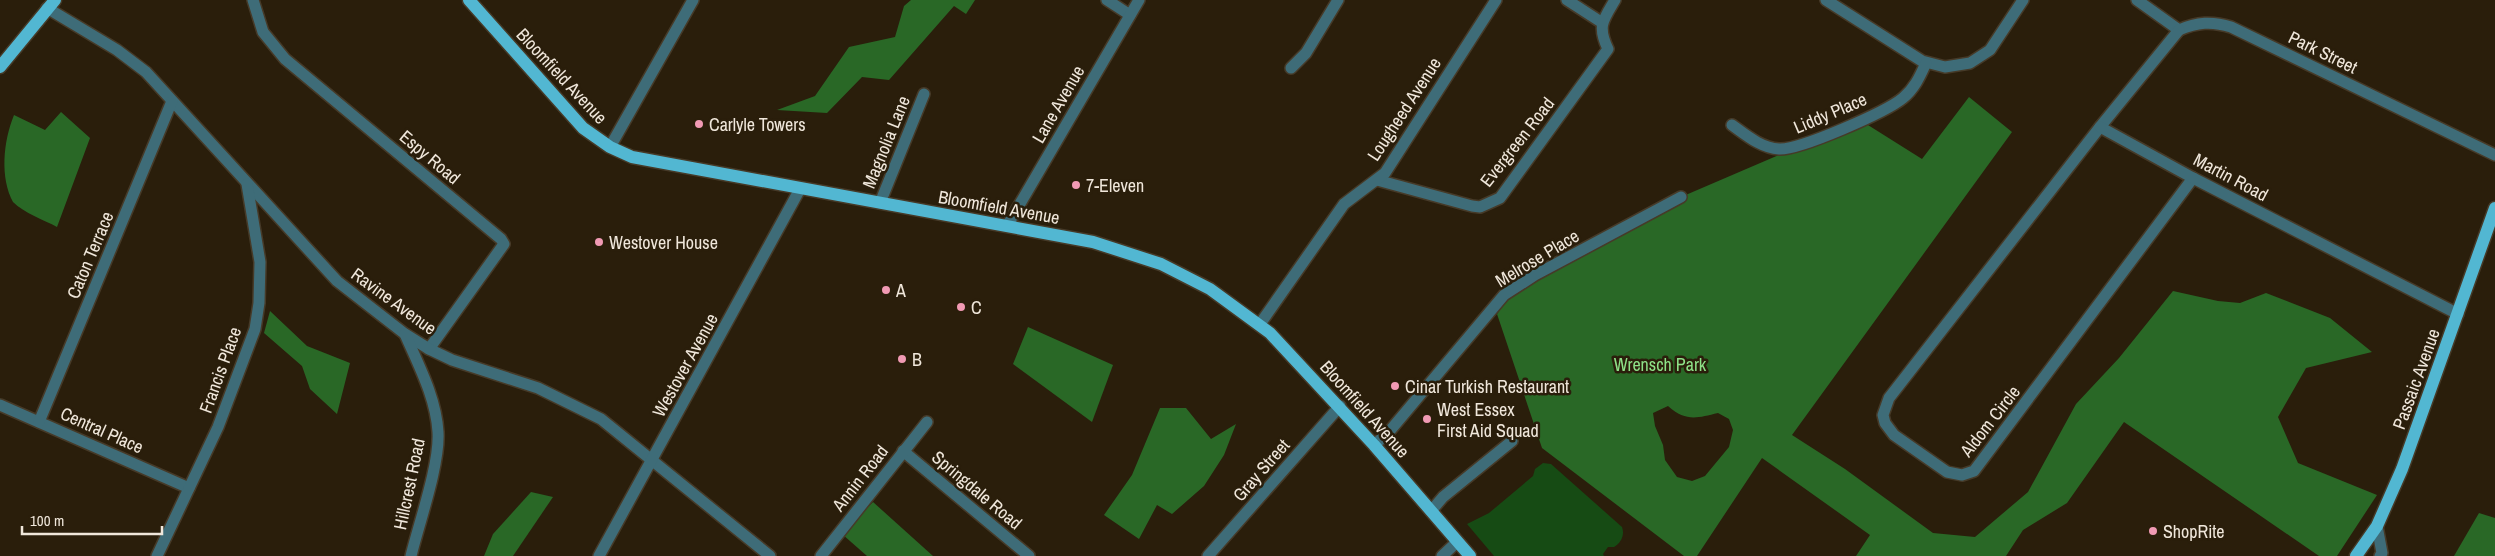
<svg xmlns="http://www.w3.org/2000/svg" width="2495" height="556" font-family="'Archivo Narrow',sans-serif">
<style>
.green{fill:#164b14}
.forest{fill:#296826;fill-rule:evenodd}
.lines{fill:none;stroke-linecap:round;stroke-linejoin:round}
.minor-casing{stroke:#463a28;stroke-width:14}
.major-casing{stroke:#463a28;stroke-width:15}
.minor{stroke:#3e6c78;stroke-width:11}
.major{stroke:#52b7d2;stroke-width:12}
.poi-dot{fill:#f19ab4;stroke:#2a1e0b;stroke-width:2}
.labels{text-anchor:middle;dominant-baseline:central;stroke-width:5;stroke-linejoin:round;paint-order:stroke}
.street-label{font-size:18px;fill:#f0e7db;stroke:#2a1e0b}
.poi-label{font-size:18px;fill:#f0e7db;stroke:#2a1e0b;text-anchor:start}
.park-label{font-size:18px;fill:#8ee288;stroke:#2a1e0b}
</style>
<rect width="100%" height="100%" fill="#2a1e0b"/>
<path class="green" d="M1543,463L1551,464L1622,527C1625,535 1621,543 1614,547H1608L1603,554L1604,556H1494L1467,524L1489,513L1533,476L1535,469Z"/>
<g class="forest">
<polygon points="911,0 975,0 966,14 954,6 889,80 862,77 827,113 777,110 815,96 849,47 895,37 904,6"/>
<path d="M1969,97L2012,132L1792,435L1845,469L1933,533L1975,537L2028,492L2076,404L2119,358L2173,291L2218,301L2240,303L2266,293L2330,318L2372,352L2306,368L2278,417L2298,463L2377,495L2337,556H2319L2124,422L2067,503L2023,530L2006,556H1856L1870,535L1762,458L1697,556H1684L1542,448L1497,314L1515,288L1681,197L1860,120L1922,159ZM1668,406C1686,422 1697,418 1718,413L1729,419L1733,430L1729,447L1705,476L1692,481L1677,477L1665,460L1663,445L1655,426L1653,413Z"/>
<path d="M61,112L90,138L57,227C44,220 24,213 13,202C0,178 3,142 14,115L45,130Z"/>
<polygon points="270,311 307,346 350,363 337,414 310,389 302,366 264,333"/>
<polygon points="1028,327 1113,365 1092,422 1013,364"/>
<polygon points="1160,408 1186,408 1211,439 1236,424 1224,455 1204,486 1172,514 1157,505 1139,539 1104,515 1132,475"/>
<polygon points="531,492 553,497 513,556 484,556 493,534"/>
<polygon points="873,502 933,556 867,556 842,534"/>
<polygon points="2479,513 2495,518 2495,556 2454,556"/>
</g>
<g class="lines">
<g class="minor-casing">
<g id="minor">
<polyline points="253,0 263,32 285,59 501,239 504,244 429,349"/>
<polyline points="1107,0 1130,15"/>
<polyline points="1567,0 1601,22"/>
<polyline points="1826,0 1922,61 1945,67 1970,63 1990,50 2023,0"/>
<path d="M2137,0L2179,30C2197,22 2212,21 2231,27L2495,155"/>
<polyline points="47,8 117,50 146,72 337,281 405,334 429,349 452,360 538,388 601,419 770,556"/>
<polyline points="2179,30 2100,127 1889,398 1883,415 1885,423 1894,435 1947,472 1962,475 1974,471 2193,178"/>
<polyline points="1291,68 1306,53 1338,0"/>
<path d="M1732,125C1746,135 1761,148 1779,149C1800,150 1886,112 1903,98C1915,88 1920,76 1926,63"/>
<polyline points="2100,127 2193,178 2458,314"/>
<polyline points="610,147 693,0"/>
<path d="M1377,180L1472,206L1480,207L1500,198L1608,49C1597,26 1603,20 1615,0"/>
<polyline points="880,203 924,94"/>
<polyline points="1007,226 1139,0"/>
<polyline points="1260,324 1344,204 1385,173 1496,0"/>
<path d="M405,334C419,366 436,398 438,432C440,464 419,523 411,556"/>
<polyline points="0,405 189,488"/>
<polyline points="39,422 172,101"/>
<polyline points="1374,445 1388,433 1504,295 1535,275 1681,197"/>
<polyline points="903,451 1029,556"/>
<polyline points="1431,511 1443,497 1512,441"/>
<polyline points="2377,526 2382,553 2380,556"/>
<polyline points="157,556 218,427 255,329 259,303 260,262 247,184"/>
<polyline points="599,556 800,189"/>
<polyline points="821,556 927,422"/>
<polyline points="1208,556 1340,406"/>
<polyline points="1442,556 1457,542"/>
</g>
</g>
<g class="major-casing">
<g id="major">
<polyline points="469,0 583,128 610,147 632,157 1093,242 1161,264 1210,289 1270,333 1374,445 1470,556"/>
<polyline points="0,67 55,0"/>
<polyline points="2356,556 2377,526 2402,469 2495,208"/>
</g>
</g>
<use href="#minor" class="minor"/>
<use href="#major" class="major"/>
</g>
<g class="poi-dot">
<circle cx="699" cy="124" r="5"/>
<circle cx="1076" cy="185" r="5"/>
<circle cx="599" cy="242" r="5"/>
<circle cx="886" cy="290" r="5"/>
<circle cx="961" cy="307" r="5"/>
<circle cx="902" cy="359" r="5"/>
<circle cx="1395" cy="386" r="5"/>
<circle cx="1427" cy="419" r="5"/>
<circle cx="2153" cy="531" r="5"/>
</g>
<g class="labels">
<g class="street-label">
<text transform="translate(2323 52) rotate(26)">Park Street</text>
<text transform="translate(562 76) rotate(47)">Bloomfield Avenue</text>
<text transform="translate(1058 104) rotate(-60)">Lane Avenue</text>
<text transform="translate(1404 109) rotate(-57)">Lougheed Avenue</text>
<text transform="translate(1830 113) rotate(-23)">Liddy Place</text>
<text transform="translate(886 142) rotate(-68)">Magnolia Lane</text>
<text transform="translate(1517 142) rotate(-52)">Evergreen Road</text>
<text transform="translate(430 157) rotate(40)">Espy Road</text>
<text transform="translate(2231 177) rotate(28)">Martin Road</text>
<text transform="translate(999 207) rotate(10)">Bloomfield Avenue</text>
<text transform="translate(90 255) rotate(-67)">Caton Terrace</text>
<text transform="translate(1537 258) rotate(-31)">Melrose Place</text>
<text transform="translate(394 301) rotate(36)">Ravine Avenue</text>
<text transform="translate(685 365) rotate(-61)">Westover Avenue</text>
<text transform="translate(220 370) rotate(-70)">Francis Place</text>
<text transform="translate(2416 379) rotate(-70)">Passaic Avenue</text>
<text transform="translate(1365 409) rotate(48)">Bloomfield Avenue</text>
<text transform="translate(1990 421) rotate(-52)">Aldom Circle</text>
<text transform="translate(102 430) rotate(24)">Central Place</text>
<text transform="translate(1261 470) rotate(-49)">Gray Street</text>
<text transform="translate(860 478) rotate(-52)">Annin Road</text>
<text transform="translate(409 484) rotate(-78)">Hillcrest Road</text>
<text transform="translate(977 490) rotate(40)">Springdale Road</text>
</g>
<g class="poi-label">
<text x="709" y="124">Carlyle Towers</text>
<text x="1086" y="185">7-Eleven</text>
<text x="609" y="242">Westover House</text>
<text x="896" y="290">A</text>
<text x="971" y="307">C</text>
<text x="912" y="359">B</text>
<text x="1405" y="386">Cinar Turkish Restaurant</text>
<text x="1437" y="409">West Essex<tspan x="1437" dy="21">First Aid Squad</tspan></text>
<text x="2163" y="531">ShopRite</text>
</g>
<g class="park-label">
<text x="1660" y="364">Wrensch Park</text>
</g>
</g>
<path d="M22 526v8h140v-8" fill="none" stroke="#f0e7db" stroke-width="2.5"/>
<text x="30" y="526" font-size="15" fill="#f0e7db" stroke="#2a1e0b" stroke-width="4" paint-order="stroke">100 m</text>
</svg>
